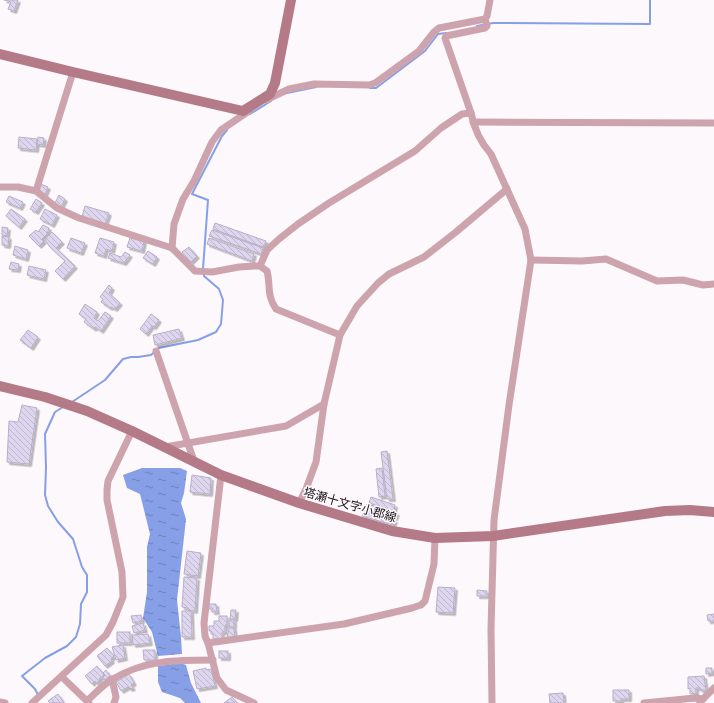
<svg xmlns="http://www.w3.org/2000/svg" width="714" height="703" font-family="'Asap Condensed','Noto Sans JP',sans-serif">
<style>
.water{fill:url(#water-ripples)}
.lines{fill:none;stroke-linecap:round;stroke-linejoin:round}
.stream{stroke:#869fe7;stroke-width:2}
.building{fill:url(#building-back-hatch);stroke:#b7afc8;filter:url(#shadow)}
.street{stroke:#cda4ad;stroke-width:7}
.secondary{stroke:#b47a88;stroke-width:10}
.labels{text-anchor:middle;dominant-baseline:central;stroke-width:3;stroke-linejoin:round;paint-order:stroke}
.street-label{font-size:12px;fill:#1a1218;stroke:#fdf8fc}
</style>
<defs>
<pattern id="water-ripples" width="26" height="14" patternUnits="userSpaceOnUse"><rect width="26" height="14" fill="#869fe7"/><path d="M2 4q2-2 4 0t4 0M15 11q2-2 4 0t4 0" fill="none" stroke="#6d80ba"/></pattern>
<pattern id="building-back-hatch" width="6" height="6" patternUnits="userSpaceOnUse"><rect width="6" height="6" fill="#ded5ef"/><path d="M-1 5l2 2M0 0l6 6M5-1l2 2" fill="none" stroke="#beb6cc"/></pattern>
<filter id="shadow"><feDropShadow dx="2.5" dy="2.5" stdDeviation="0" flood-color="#0004"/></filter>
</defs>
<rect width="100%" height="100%" fill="#fdf8fc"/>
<g class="water">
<polygon points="142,468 180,468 187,471 184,493 181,503 186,519 177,600 181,637 182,654 158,656 152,632 143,618 147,592 147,547 150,534 140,494 127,488 123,475"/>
<polygon points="180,663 186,665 191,683 201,703 185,703 180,698 162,692 158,682 158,666"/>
</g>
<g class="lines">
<g class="stream">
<polyline points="477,26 493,23 650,24 650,0"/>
<polyline points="370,88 376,88 425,51 438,34 446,33"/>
<polyline points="287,93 316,87"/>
<polyline points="250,114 271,101"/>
<polyline points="203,269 208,200 192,194 222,136 227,130"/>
<polyline points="72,402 105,380 123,359 131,357 138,357 151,355 159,348 198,340 216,332 221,324 223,300 219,289 204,276 204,274"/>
<polyline points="37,693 35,689 22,676 45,658 67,646 76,637 80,624 81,604 87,592 87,575 82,567 73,539 58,522 48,506 45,495 46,467 45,434 55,412 63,407"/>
</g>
</g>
<g class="building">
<polygon points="4,0 18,0 14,11 8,9 11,2"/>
<polygon points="19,137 37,139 36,150 18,148"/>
<polygon points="38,137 44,138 43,145 37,144"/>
<polygon points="41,184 48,187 45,194 38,191"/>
<polygon points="59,195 65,199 61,207 55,203"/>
<polygon points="9,196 23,202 20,208 6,202"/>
<polygon points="36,199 42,203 36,212 30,209"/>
<polygon points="85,206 109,213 105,224 82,217"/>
<polygon points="11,209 25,219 19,227 6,216"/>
<polygon points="45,209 57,215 52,225 40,219"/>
<polygon points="215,223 266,241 263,247 213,229"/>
<polygon points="43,225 49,228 47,234 42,239 44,241 39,246 29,236 36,230 38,232"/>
<polygon points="2,227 8,228 7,236 2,235"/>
<polygon points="212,230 263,248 261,254 209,236"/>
<polygon points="52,232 62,242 56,248 75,266 63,279 55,271 65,261 49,246 45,239"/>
<polygon points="2,236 9,237 8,246 2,245"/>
<polygon points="71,238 85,243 81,253 67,248"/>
<polygon points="100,238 114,242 112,251 106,249 104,256 95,253"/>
<polygon points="130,238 144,241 142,251 127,247"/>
<polygon points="209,238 254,254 252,261 207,244"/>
<polygon points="15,246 28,250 26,259 13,255"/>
<polygon points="189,247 197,256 191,262 182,252"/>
<polygon points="148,251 157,257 153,264 143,258"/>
<polygon points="125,252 130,255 124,263 108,258 110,253 121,257"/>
<polygon points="11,262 19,264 18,270 9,269"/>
<polygon points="29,266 46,270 44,279 27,275"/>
<polygon points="109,285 112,288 109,293 120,303 115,309 111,307 110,308 101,302 103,299 100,297"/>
<polygon points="85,304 97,312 94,318 98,321 105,312 111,316 101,331 95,327 94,329 84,322 86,319 79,314"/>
<polygon points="151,314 159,320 154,327 152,326 146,334 140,329"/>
<polygon points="179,329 182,338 155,345 153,335"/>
<polygon points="28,330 38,337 31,348 20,340"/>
<polygon points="22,405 37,408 29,464 7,462 9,421 18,422"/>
<polygon points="387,451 393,499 387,499 381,452"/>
<polygon points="382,468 385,496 379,497 376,469"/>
<polygon points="192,475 211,478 210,494 190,492"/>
<polygon points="371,497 395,505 394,511 369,503"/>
<polygon points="367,504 397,513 395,518 365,509"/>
<polygon points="364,510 395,520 393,525 362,516"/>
<polygon points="187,551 201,553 198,576 184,574"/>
<polygon points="184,577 197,578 195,611 188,610 188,608 182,607"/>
<polygon points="438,587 455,588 453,613 436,612"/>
<polygon points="477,590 487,591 487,596 477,596"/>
<polygon points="209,604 216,604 217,612 212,612 212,609 209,609"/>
<polygon points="231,610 236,610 235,619 230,619"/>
<polygon points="182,611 191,611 192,637 182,637"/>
<polygon points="714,614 714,621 708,621 707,615"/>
<polygon points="141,615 142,621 133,623 131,616"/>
<polygon points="219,616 227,616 227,625 225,625 225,632 222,632 222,639 213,639 213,634 211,634 211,631 209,631 209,626 214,626 214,621 219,621"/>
<rect x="229" y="620" width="5" height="7"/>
<polygon points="143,623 145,630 134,633 132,626"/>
<polygon points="229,628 234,628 235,638 227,638"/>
<rect x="117" y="632" width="13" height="11"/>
<polygon points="148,634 150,643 133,645 132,635"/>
<polygon points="123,645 125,658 116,660 112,647"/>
<polygon points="107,648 114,656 111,659 112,661 105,666 97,656"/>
<polygon points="143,650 155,650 155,660 144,660"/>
<rect x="219" y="651" width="9" height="7"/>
<polygon points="97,666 104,675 99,679 100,680 96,683 95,681 92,684 85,676"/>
<polygon points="206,668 206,670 211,669 215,686 197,689 193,671"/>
<polygon points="706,668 712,668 712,673 706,674"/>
<polygon points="106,670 110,676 105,680 103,677 105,675 103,673"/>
<polygon points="129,674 134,683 131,685 133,688 130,689 128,687 121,691 116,682"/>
<polygon points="704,676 706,690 700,690 700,688 696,688 696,693 690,694 690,688 688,689 688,677"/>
<polygon points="613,690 629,690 629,699 621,699 621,701 613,701"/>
<polygon points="563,693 564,703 550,703 549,694"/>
<polygon points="58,694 64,703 50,703 48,701"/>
<polygon points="232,697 237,703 224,703"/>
</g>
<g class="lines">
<g class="street">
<path d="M485,19L487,26L485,28L446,36L445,38L471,113C474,128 481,143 491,154L525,229L531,260L509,405L494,520L491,629L492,703"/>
<polyline points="266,100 289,89 314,84 369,85 375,83 419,51 434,32 439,28 485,19 487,16 490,0"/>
<polyline points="473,122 714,123"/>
<path d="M0,187H18L36,191L57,208L79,218L172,248L195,271L212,272L239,267L255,266H260L267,271C271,286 266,294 276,309L340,335"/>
<polyline points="36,191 73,72"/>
<polyline points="172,248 174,224 183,199 194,181 212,142 221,130 249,111"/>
<polyline points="531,260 582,261 606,259 657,281 683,280 703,285 714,284"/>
<polyline points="260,266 267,250 279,239 298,224 329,203 415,151 441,128 462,114 471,113"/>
<polyline points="156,351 194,461"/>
<polyline points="165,447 286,426 324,404"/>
<polyline points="221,475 204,623 205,636 208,643 217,678 226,690 254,703"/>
<polyline points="299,503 306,489 316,462 324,404 340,335 357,306 378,283 389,274 424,257 456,232 507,189"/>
<polyline points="208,643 344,624 412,608 421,605 425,601 434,564 435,538"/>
<polyline points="62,677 89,703"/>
<polyline points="112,679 116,697 114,703"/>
<path d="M87,701C95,694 103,684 113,679C144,660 177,660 213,660"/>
<polyline points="0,702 5,703"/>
<polyline points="700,702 714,688"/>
<polyline points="32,703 106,635 113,622 123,597 122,572 107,500 107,490 108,481 132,431"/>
<polyline points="644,703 695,698 703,699"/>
</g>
<g class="secondary">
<polyline points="0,54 73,72 243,111 270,94 275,83 291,0"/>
<polyline points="0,386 45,397 87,411 132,431 221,475 299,503 392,531 435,538 493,536 665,511 690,510 714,512"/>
</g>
</g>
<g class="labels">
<g class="street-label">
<text transform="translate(350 505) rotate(16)">塔瀬十文字小郡線</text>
</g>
</g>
</svg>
